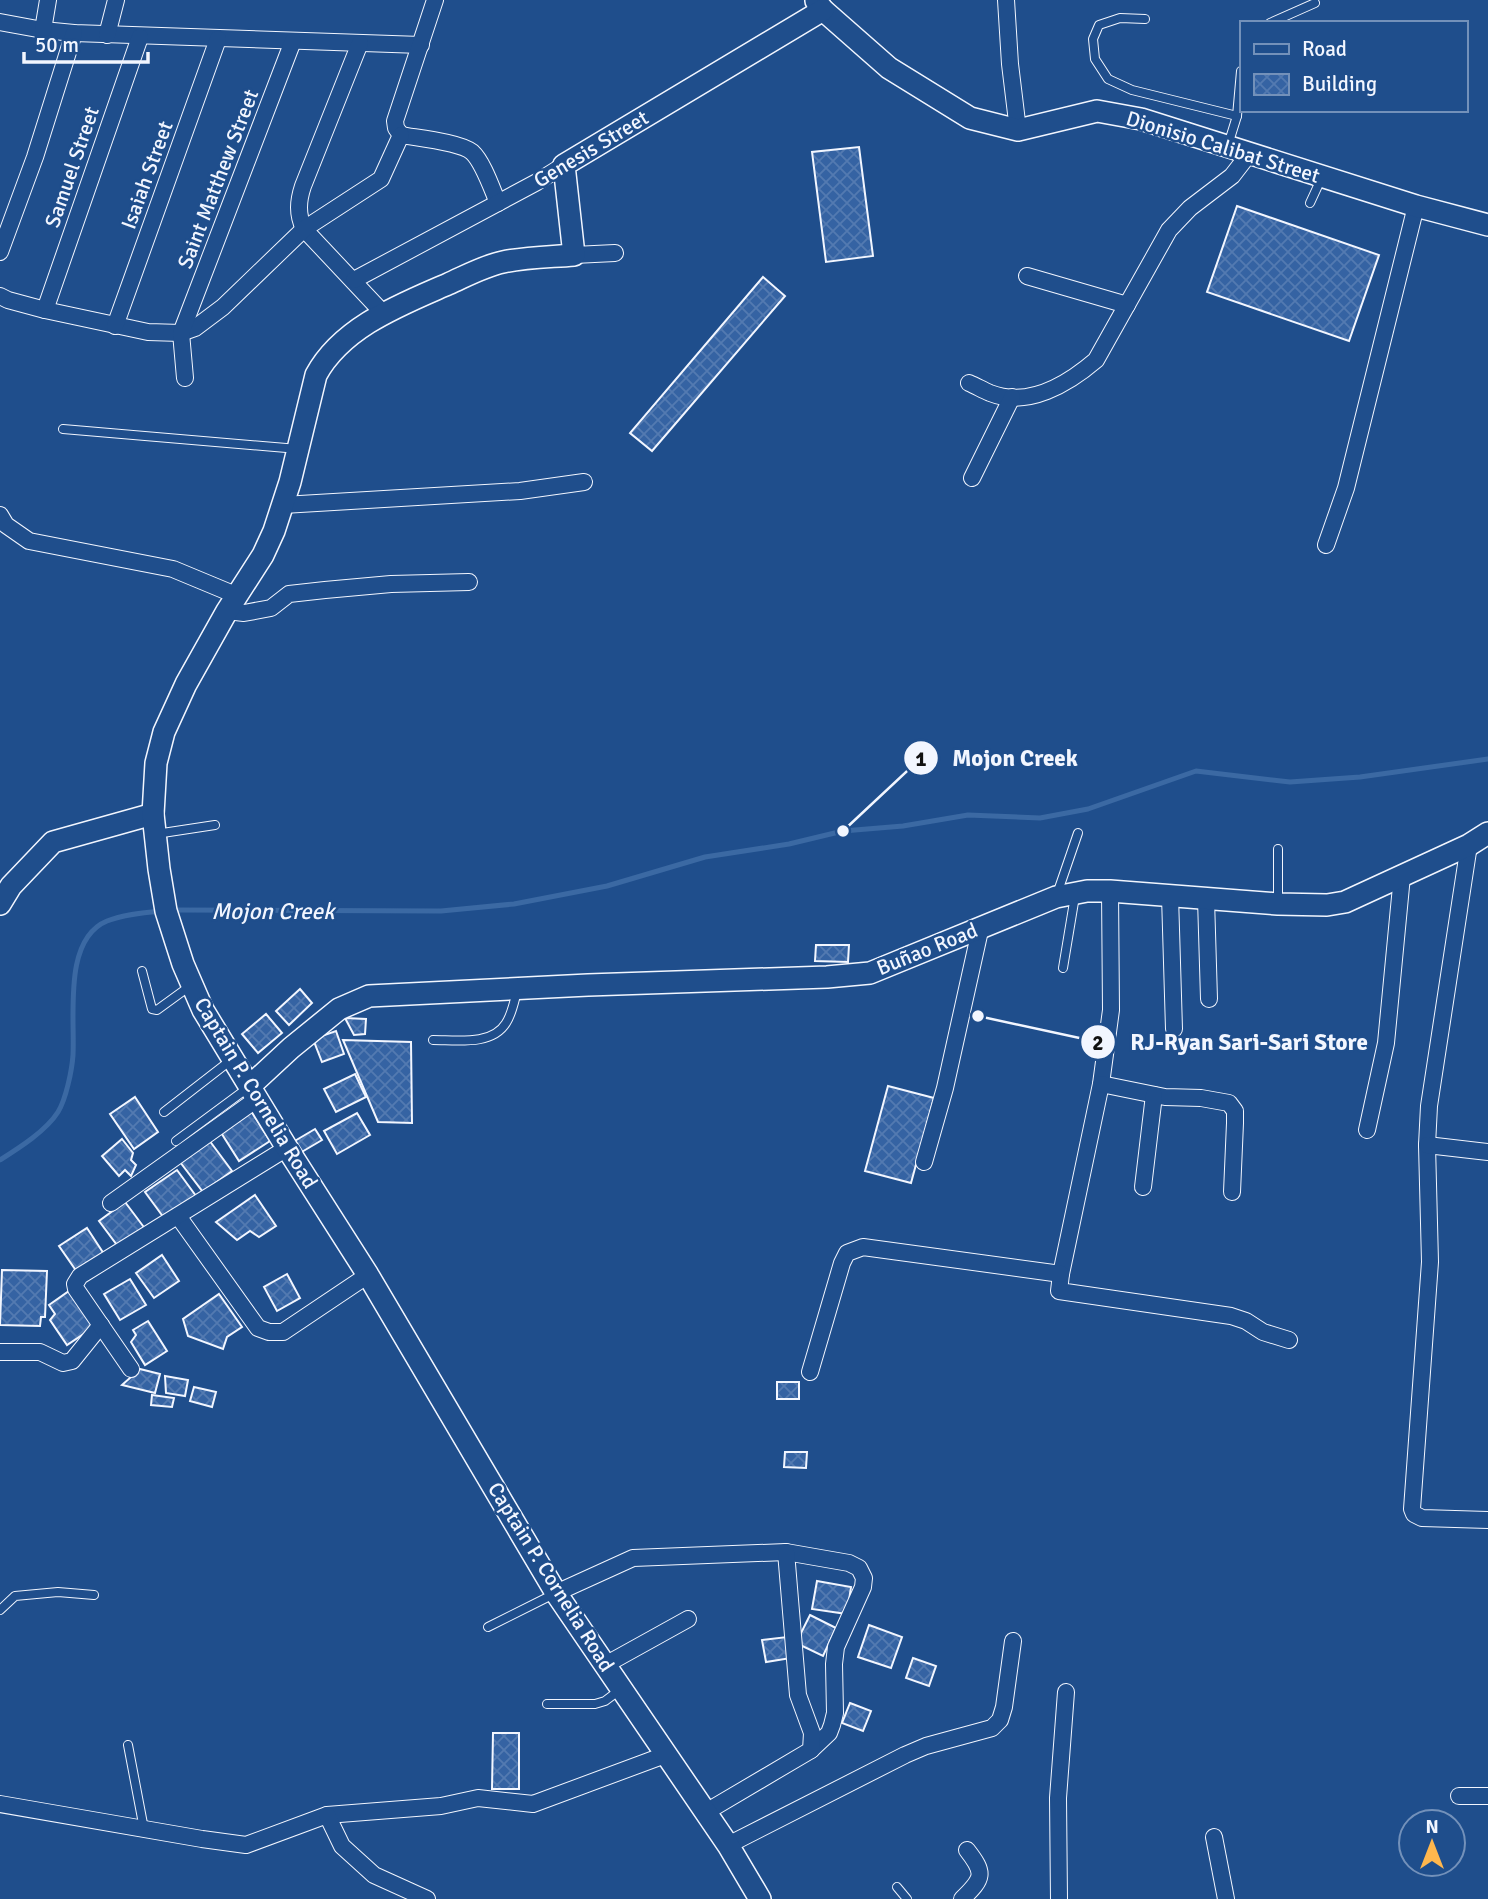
<svg xmlns="http://www.w3.org/2000/svg" width="1488" height="1899" font-family="Signika,sans-serif">
<style>
.lines{fill:none;stroke-linecap:round;stroke-linejoin:round}
.stream{stroke:#3b69a3;stroke-width:5}
.building{fill:url(#building-cross-hatch);stroke:#f2f6ff;stroke-width:2}
.lane-casing{stroke:#f2f6ff;stroke-width:10}
.street-casing{stroke:#f2f6ff;stroke-width:18}
.secondary-casing{stroke:#f2f6ff;stroke-width:24}
.lane{stroke:#1f4e8c;stroke-width:8}
.street{stroke:#1f4e8c;stroke-width:16}
.secondary{stroke:#1f4e8c;stroke-width:21}
.labels{text-anchor:middle;dominant-baseline:central;stroke-width:5;stroke-linejoin:round;paint-order:stroke}
.street-label{font-size:21px;fill:#f2f6ff;stroke:#1f4e8c}
.water-label{font-size:23px;font-style:italic;fill:#f2f6ff;stroke:#1f4e8c}
.leader{fill:none;stroke:#f2f6ff;stroke-width:2.5}
.callout-dot{fill:#f2f6ff;stroke:#1f4e8c;stroke-width:2.5}
.mark-label{font-size:21px;text-anchor:middle;font-weight:bold;fill:#111}
.callout-label{font-size:23px;text-anchor:middle;font-weight:bold;fill:#f2f6ff;stroke:#1f4e8c;stroke-width:5;stroke-linejoin:round;paint-order:stroke}
</style>
<defs>
<pattern id="building-cross-hatch" width="8" height="8" patternUnits="userSpaceOnUse" patternTransform="scale(1.75)"><rect width="8" height="8" fill="#3563a3"/><path d="M0 0l8 8M0 8l8-8" fill="none" stroke="#537ab1"/></pattern>
</defs>
<rect width="100%" height="100%" fill="#1f4e8c"/>
<g class="lines">
<g class="stream">
<polyline points="174,910 441,911 514,904 607,886 705,857 789,844 843,831 903,826 968,815 1040,818 1088,809 1196,771 1290,782 1360,777 1488,759"/>
<path d="M0,1160C19,1148 46,1131 58,1112C66,1099 72,1070 73,1055C75,1016 63,939 107,921C124,914 143,913 160,911"/>
</g>
</g>
<g class="building">
<polygon points="859,147 873,256 826,262 812,152"/>
<polygon points="1237,206 1379,255 1349,341 1207,292"/>
<polygon points="763,277 785,296 652,451 630,433"/>
<polygon points="816,945 849,945 848,962 815,961"/>
<polygon points="300,989 312,1003 289,1025 276,1011"/>
<polygon points="266,1014 282,1033 258,1053 242,1034"/>
<polygon points="345,1018 366,1019 365,1034 354,1035"/>
<polygon points="336,1031 344,1054 322,1062 313,1039"/>
<polygon points="343,1040 411,1042 412,1123 378,1122"/>
<polygon points="355,1074 366,1097 336,1112 324,1089"/>
<polygon points="888,1086 934,1098 911,1183 865,1171"/>
<polygon points="135,1097 158,1132 134,1149 110,1114"/>
<polygon points="251,1111 270,1141 239,1161 220,1131"/>
<polygon points="357,1113 370,1135 337,1154 324,1131"/>
<polygon points="315,1129 322,1140 300,1153 293,1142"/>
<polygon points="122,1139 133,1153 131,1160 136,1165 131,1176 125,1170 119,1176 102,1156"/>
<polygon points="209,1140 232,1171 203,1192 180,1162"/>
<polygon points="177,1170 196,1196 164,1218 145,1192"/>
<polygon points="255,1195 276,1226 259,1237 250,1231 237,1240 216,1222"/>
<polygon points="125,1202 146,1230 120,1249 99,1221"/>
<polygon points="87,1228 104,1254 77,1272 59,1246"/>
<polygon points="162,1255 179,1281 154,1298 136,1273"/>
<polygon points="2,1270 47,1271 45,1317 41,1317 40,1326 0,1325"/>
<polygon points="287,1274 300,1298 277,1311 264,1287"/>
<polygon points="130,1279 146,1305 120,1320 104,1294"/>
<polygon points="69,1291 94,1327 67,1345 50,1320 55,1314 49,1305"/>
<polygon points="219,1294 242,1327 227,1337 223,1349 188,1336 183,1319"/>
<polygon points="148,1321 167,1351 145,1365 131,1342 136,1335 133,1330"/>
<polygon points="140,1369 160,1374 155,1393 122,1385"/>
<polygon points="165,1376 188,1380 185,1396 166,1393"/>
<rect x="777" y="1382" width="22" height="17"/>
<polygon points="194,1387 216,1392 212,1407 190,1401"/>
<polygon points="152,1395 174,1398 172,1407 151,1405"/>
<polygon points="785,1452 807,1452 806,1468 784,1467"/>
<polygon points="817,1581 851,1587 847,1614 812,1609"/>
<polygon points="810,1615 836,1628 823,1656 796,1643"/>
<polygon points="869,1625 902,1637 891,1668 858,1657"/>
<polygon points="787,1637 791,1658 766,1662 762,1640"/>
<polygon points="913,1658 936,1666 929,1686 906,1678"/>
<polygon points="850,1703 871,1711 863,1731 842,1723"/>
<polygon points="493,1733 519,1733 519,1789 492,1789"/>
</g>
<g class="lines">
<g class="lane-casing">
<g id="lane">
<polyline points="1145,19 1120,18 1099,25 1093,39 1095,59 1108,79 1132,90 1237,116"/>
<polyline points="1270,23 1315,3"/>
<polyline points="1228,145 1237,116 1241,71"/>
<polyline points="1310,203 1322,177"/>
<polyline points="63,429 298,449"/>
<polyline points="156,834 215,825"/>
<polyline points="1278,849 1278,901"/>
<polyline points="1057,894 1078,833"/>
<polyline points="1063,968 1075,896"/>
<polyline points="142,971 152,1009 157,1010 190,986"/>
<path d="M433,1040C456,1040 492,1046 506,1023C512,1014 514,1002 517,991"/>
<polyline points="164,1112 231,1060"/>
<polyline points="176,1141 249,1087"/>
<polyline points="0,1610 15,1596 58,1592 94,1595"/>
<polyline points="488,1627 554,1594"/>
<polyline points="547,1704 595,1704 605,1701 621,1689"/>
<polyline points="128,1745 144,1829"/>
<polyline points="897,1887 907,1899"/>
</g>
</g>
<g class="street-casing">
<g id="street">
<polyline points="1006,0 1010,64 1018,130"/>
<polyline points="0,22 43,30 74,33 421,45"/>
<polyline points="43,30 48,0"/>
<polyline points="107,35 116,0"/>
<path d="M360,43L303,186C298,201 297,214 304,229L384,314"/>
<polyline points="401,135 396,128 395,121 435,0"/>
<path d="M401,135C417,138 460,142 472,152C483,162 492,189 498,203"/>
<polyline points="0,252 35,157 74,33"/>
<polyline points="574,255 615,253"/>
<polyline points="1027,276 1127,305"/>
<polyline points="354,280 537,182 564,165"/>
<polyline points="0,296 8,300 45,310 148,332 181,333 195,328 223,307 304,229 381,179 401,135"/>
<polyline points="45,310 140,37"/>
<polyline points="115,326 218,39"/>
<polyline points="185,378 181,333 293,41"/>
<path d="M969,383C976,386 983,390 990,393C1028,408 1068,384 1096,360L1169,230L1190,208L1232,176L1249,154"/>
<polyline points="972,478 1012,397"/>
<polyline points="283,505 520,491 584,482"/>
<polyline points="0,515 6,525 29,541 173,569 238,596"/>
<polyline points="1326,545 1346,488 1416,206"/>
<polyline points="227,611 244,613 271,608 289,594 325,590 391,584 469,582"/>
<polyline points="1469,845 1429,1106 1427,1145 1430,1262 1412,1509 1414,1514 1422,1518 1488,1520"/>
<polyline points="1110,891 1111,1010 1101,1084 1061,1274 1059,1291 1231,1316 1246,1321 1263,1332 1289,1340"/>
<polyline points="1170,896 1174,1029"/>
<polyline points="1206,899 1209,999"/>
<polyline points="1101,1084 1165,1097 1201,1098 1229,1103 1235,1111 1235,1123 1232,1192"/>
<polyline points="1367,1130 1386,1043 1402,876"/>
<polyline points="1427,1145 1488,1152"/>
<polyline points="924,1162 945,1088 981,926"/>
<polyline points="1143,1187 1154,1095"/>
<polyline points="111,1203 257,1099"/>
<polyline points="178,1216 258,1328 269,1332 283,1332 368,1275"/>
<polyline points="0,1352 40,1352 63,1363 72,1361 101,1325"/>
<polyline points="131,1369 76,1289 75,1284 80,1276 287,1148"/>
<polyline points="810,1372 842,1263 847,1253 863,1247 1061,1274"/>
<polyline points="556,1593 633,1558 786,1552 849,1563 859,1568 864,1578 863,1587 836,1647 834,1664 835,1713 832,1725 829,1733 811,1750"/>
<polyline points="605,1665 688,1619"/>
<polyline points="1459,1796 1488,1796"/>
<polyline points="0,1804 202,1839 246,1845 327,1815 441,1806 478,1798 533,1804 665,1755"/>
<polyline points="706,1812 811,1750 812,1733 798,1695 786,1552"/>
<polyline points="327,1815 342,1846 374,1875 427,1899"/>
<polyline points="1214,1837 1226,1899"/>
<polyline points="728,1845 905,1755 926,1746 992,1728 1000,1720 1004,1707 1013,1641"/>
<path d="M962,1899C984,1878 985,1873 967,1850"/>
<polyline points="1059,1899 1058,1798 1066,1692"/>
</g>
</g>
<g class="secondary-casing">
<g id="secondary">
<polyline points="816,1 823,10 889,68 970,118 1018,130 1097,111 1141,119 1416,206 1488,225"/>
<polyline points="0,904 11,886 53,842 153,814"/>
<polyline points="250,1086 291,1048 339,1009 369,996 588,985 827,977 870,973 1056,897 1087,891 1110,891 1278,904 1327,905 1345,902 1469,845 1488,833"/>
<path d="M760,1899L728,1845L556,1593L368,1275L287,1148L203,1010L183,964L166,911L159,869L153,814L156,763L164,732L186,684L227,611L263,555L274,531L290,482L316,375C342,327 400,305 448,284C466,276 484,266 503,262C526,257 550,257 574,255L564,165L823,10"/>
</g>
</g>
<use href="#lane" class="lane"/>
<use href="#street" class="street"/>
<use href="#secondary" class="secondary"/>
</g>
<g class="labels">
<g class="street-label">
<text transform="translate(1223 147) rotate(17)">Dionisio Calibat Street</text>
<text transform="translate(591 149) rotate(-31)">Genesis Street</text>
<text transform="translate(72 167) rotate(-71)">Samuel Street</text>
<text transform="translate(147 175) rotate(-70)">Isaiah Street</text>
<text transform="translate(218 179) rotate(-69)">Saint Matthew Street</text>
<text transform="translate(927 949) rotate(-22)">Buñao Road</text>
<text transform="translate(256 1093) rotate(59)">Captain P. Cornelia Road</text>
<text transform="translate(551 1577) rotate(58)">Captain P. Cornelia Road</text>
</g>
<g class="water-label">
<text x="273" y="911">Mojon Creek</text>
</g>
</g>
<path class="leader" d="M843 831L921 758M978 1016L1098 1042"/>
<g class="callout-dot">
<circle cx="843" cy="831" r="7"/>
<circle cx="978" cy="1016" r="7"/>
<circle cx="921" cy="758" r="18"/>
<circle cx="1098" cy="1042" r="18"/>
</g>
<g class="mark-label">
<text x="921" y="766">1</text>
<text x="1098" y="1050">2</text>
</g>
<g class="callout-label">
<text x="1015" y="766">Mojon Creek</text>
<text x="1249" y="1050">RJ-Ryan Sari-Sari Store</text>
</g>
<rect x="1240" y="21" width="228" height="91" fill="#1f4e8c" stroke="#7391ba" stroke-width="2"/>
<rect x="1254" y="44" width="35" height="10" fill="#1f4e8c" stroke="#7391ba" stroke-width="2"/>
<text x="1302" y="56" font-size="21" fill="#f2f6ff">Road</text>
<rect x="1254" y="74" width="35" height="21" fill="url(#building-cross-hatch)" stroke="#7391ba" stroke-width="2"/>
<text x="1302" y="91" font-size="21" fill="#f2f6ff">Building</text>
<g transform="translate(1432 1843)"><circle r="33" fill="#1f4e8c" stroke="#7391ba" stroke-width="2"/>
<path d="M0-5L12 26L0 18L-12 26Z" fill="#ffb74d"/>
<text y="-10" font-size="19" font-weight="bold" text-anchor="middle" fill="#f2f6ff">N</text>
</g>
<path d="M24 52v10h124v-10" fill="none" stroke="#f2f6ff" stroke-width="3.5"/>
<text x="35" y="52" font-size="21" fill="#f2f6ff" stroke="#1f4e8c" stroke-width="5" paint-order="stroke">50 m</text>
</svg>
